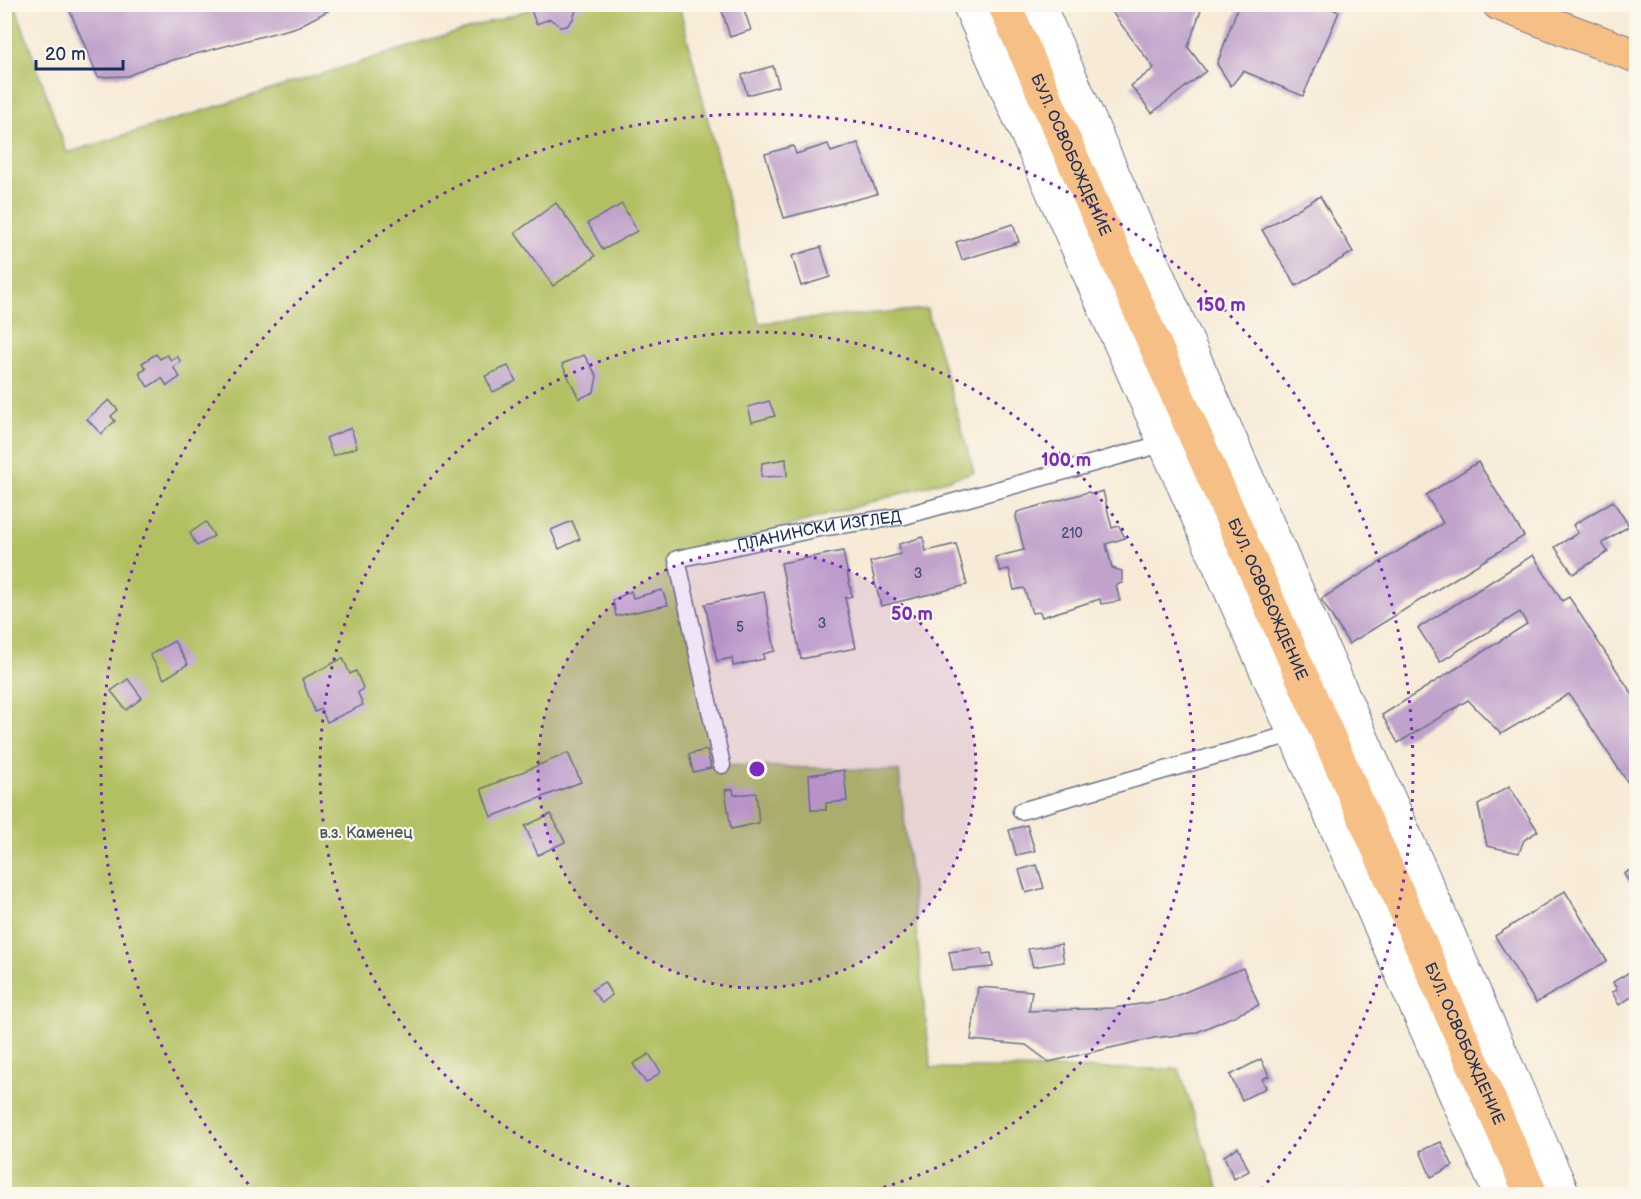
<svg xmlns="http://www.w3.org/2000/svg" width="1641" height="1199" font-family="'Balsamiq Sans',sans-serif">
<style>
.green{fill:#b2c062;stroke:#667860;stroke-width:1.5}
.building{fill:#c0a2ca}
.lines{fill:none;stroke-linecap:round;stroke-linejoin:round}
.service-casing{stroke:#687188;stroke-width:19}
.minor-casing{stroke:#687188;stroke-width:35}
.primary-casing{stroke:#687188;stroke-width:35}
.service{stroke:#fff;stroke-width:16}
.minor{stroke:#fff;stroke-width:33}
.primary{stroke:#f5bf86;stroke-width:33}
.ring{fill:none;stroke:#7b2cbf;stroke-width:3;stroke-dasharray:3 6}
.labels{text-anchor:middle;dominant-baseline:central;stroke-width:4.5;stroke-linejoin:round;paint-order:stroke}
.number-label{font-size:14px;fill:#444c79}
.street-label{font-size:16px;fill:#1b2f5e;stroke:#fbf7ec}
.park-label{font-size:16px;fill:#485a5f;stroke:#fbf7ec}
.centre{fill:#7b2cbf;stroke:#fbf7ec;stroke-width:3}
.ring-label{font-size:18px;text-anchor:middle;font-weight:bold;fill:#7b2cbf;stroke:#fbf7ec;stroke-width:4.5;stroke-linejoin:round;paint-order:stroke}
</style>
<rect width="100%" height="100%" fill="#fbf7ec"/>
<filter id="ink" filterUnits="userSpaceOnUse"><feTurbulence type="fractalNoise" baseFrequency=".0167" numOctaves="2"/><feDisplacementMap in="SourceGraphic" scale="12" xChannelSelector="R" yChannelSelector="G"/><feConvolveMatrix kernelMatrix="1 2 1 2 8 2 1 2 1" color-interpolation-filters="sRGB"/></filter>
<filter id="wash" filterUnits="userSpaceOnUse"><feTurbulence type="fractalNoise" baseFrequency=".008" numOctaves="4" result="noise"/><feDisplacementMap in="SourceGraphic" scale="24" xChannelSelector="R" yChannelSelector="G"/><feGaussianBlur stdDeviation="1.35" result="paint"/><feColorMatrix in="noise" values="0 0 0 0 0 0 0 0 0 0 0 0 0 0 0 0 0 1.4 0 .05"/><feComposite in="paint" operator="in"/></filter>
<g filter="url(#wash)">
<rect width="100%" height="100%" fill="#f7ebd7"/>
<polygon class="green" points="5,5 15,5 67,153 544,5 679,5 759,323 927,309 974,472 677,559 722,765 899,771 931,1068 1179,1069 1220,1194 5,1194"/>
<g id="blocks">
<g class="building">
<polygon points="67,4 325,4 328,11 297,27 147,67 128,76 98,77"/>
<polygon points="529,4 589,4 589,5 576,10 573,19 567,26 561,27 550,19 536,24"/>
<polygon points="720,4 742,4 751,30 730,37"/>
<polygon points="1120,4 1203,4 1188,47 1206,71 1152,113 1131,86 1154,68 1111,11"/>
<polygon points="1239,4 1322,4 1339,12 1303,96 1243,71 1231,86 1217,64"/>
<polygon points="773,66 779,86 747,95 742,75"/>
<polygon points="858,143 877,194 784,218 765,154 793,146 796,154 828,144 831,152"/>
<polygon points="1320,196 1353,252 1296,286 1262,230"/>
<polygon points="556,203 595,256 553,286 515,233"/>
<polygon points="622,204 637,231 603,250 588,223"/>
<polygon points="1013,224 1019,242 962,260 956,242"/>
<polygon points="821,247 830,277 801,286 792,256"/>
<polygon points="156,354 160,359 167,355 171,360 177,356 181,362 173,367 180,377 167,386 162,378 148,387 139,373 146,369 142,363"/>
<polygon points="584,355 597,376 594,392 579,399 562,364"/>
<polygon points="508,366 516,381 493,392 485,376"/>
<polygon points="109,400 118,410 111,416 115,421 101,434 87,419"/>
<polygon points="769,401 775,416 752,422 748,407"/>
<polygon points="351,428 357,447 333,456 326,438"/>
<polygon points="786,459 787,476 761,477 762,463"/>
<polygon points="1478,462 1524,536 1349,644 1321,599 1443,523 1426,495"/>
<polygon points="1103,491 1112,528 1119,526 1125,538 1106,544 1112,568 1122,571 1122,583 1116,585 1120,601 1101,604 1100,599 1042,617 1040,612 1032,613 1024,588 1014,590 1009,569 1000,571 995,557 1024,550 1016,517 1017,512 1088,492 1093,494"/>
<polygon points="1613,501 1629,526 1602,543 1608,552 1573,574 1555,547 1578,533 1573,525"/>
<polygon points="572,521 580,539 559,549 551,530"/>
<polygon points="206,522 214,536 197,546 190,533"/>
<polygon points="923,537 926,551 956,544 967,585 881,606 870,562 901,554 899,544"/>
<polygon points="843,551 852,596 845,598 856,648 801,659 781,563"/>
<polygon points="1533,555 1562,601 1569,597 1636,700 1636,795 1569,694 1501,734 1468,700 1398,743 1382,715 1527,624 1520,612 1440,662 1418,628"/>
<polygon points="662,590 668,605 616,616 613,600 631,591 633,598"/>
<polygon points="764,592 775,651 763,654 764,659 733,666 732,658 717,661 705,604"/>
<polygon points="174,641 188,664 164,679 150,655"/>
<polygon points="343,658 350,674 356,671 363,688 358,693 363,705 327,722 321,709 315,712 302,679"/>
<polygon points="128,679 142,698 126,710 111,691"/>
<polygon points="707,750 711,768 693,772 689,754"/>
<polygon points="568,753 581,782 491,817 481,789"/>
<polygon points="844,770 847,801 826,803 826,810 811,810 809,775"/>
<polygon points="1509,786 1538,831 1524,840 1519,853 1487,846 1478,805"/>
<polygon points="733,789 734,795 756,793 759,823 731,829 725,790"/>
<polygon points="551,814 565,842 538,855 525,826"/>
<polygon points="1027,825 1035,851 1016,855 1009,830"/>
<polygon points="1037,865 1044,888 1026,893 1019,870"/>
<polygon points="1636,866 1636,893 1624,874"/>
<polygon points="1565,891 1607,961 1536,1003 1495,936"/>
<polygon points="1061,944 1064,962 1033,967 1028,949"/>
<polygon points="982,948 983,954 991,953 993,967 953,971 949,952"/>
<polygon points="1243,968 1259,1005 1195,1033 1154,1038 1049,1062 1026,1045 971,1040 978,987 1032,991 1029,1011 1114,1008 1166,1000"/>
<polygon points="1636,968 1636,994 1619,1005 1612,992 1617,990 1613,982"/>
<polygon points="604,982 612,995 602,1003 592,990"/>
<polygon points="649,1054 661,1072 646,1083 633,1064"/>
<polygon points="1261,1059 1269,1076 1262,1079 1266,1088 1242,1100 1230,1075"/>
<polygon points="1441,1142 1453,1166 1431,1177 1420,1151"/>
<polygon points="1238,1147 1249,1171 1234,1179 1224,1156"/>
</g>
</g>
</g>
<g filter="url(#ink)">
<use href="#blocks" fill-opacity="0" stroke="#687188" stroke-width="1.5"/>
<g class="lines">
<g class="service-casing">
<g id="service">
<path id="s1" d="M722,765L677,559L819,528L904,516L1165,443"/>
<polyline points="1021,811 1295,733"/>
</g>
</g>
<g class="minor-casing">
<g id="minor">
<polyline points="969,4 1500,1194"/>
<path d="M1038,4C1211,402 1387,798 1563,1194"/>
</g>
</g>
<g class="primary-casing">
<g id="primary">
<path id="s2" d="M1004,4L1531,1194"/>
<polyline points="1499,4 1636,56"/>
</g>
</g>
<use href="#service" class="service"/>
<use href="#minor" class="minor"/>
<use href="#primary" class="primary"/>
</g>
</g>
<circle cx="757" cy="769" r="219" fill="#7b2cbf" fill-opacity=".12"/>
<g class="ring">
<circle cx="757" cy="769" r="219"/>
<path d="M655 1194A437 437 0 1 1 859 1194"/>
<path d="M254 1191A656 656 0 1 1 1260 1191"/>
</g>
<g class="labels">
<g class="number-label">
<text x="1072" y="533">210</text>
<text x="918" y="573">3</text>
<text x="822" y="623">3</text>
<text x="740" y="627">5</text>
</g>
<g class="street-label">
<text stroke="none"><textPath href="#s2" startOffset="165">БУЛ. ОСВОБОЖДЕНИЕ</textPath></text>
<text stroke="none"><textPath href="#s1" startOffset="356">ПЛАНИНСКИ ИЗГЛЕД</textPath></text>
<text stroke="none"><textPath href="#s2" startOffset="651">БУЛ. ОСВОБОЖДЕНИЕ</textPath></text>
<text stroke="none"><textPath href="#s2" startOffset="1137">БУЛ. ОСВОБОЖДЕНИЕ</textPath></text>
</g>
<g class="park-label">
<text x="366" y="833">в.з. Каменец</text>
</g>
</g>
<circle cx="757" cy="769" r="9" class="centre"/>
<g class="ring-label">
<text x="1221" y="311">150 m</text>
<text x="1066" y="466">100 m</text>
<text x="912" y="620">50 m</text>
</g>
<rect width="1641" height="1199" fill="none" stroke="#fbf7ec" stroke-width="24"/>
<path d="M36 60v9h87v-9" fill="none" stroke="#1b2f5e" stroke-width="3"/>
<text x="45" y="60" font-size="18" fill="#1b2f5e" stroke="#fbf7ec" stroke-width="4.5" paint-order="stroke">20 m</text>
</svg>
